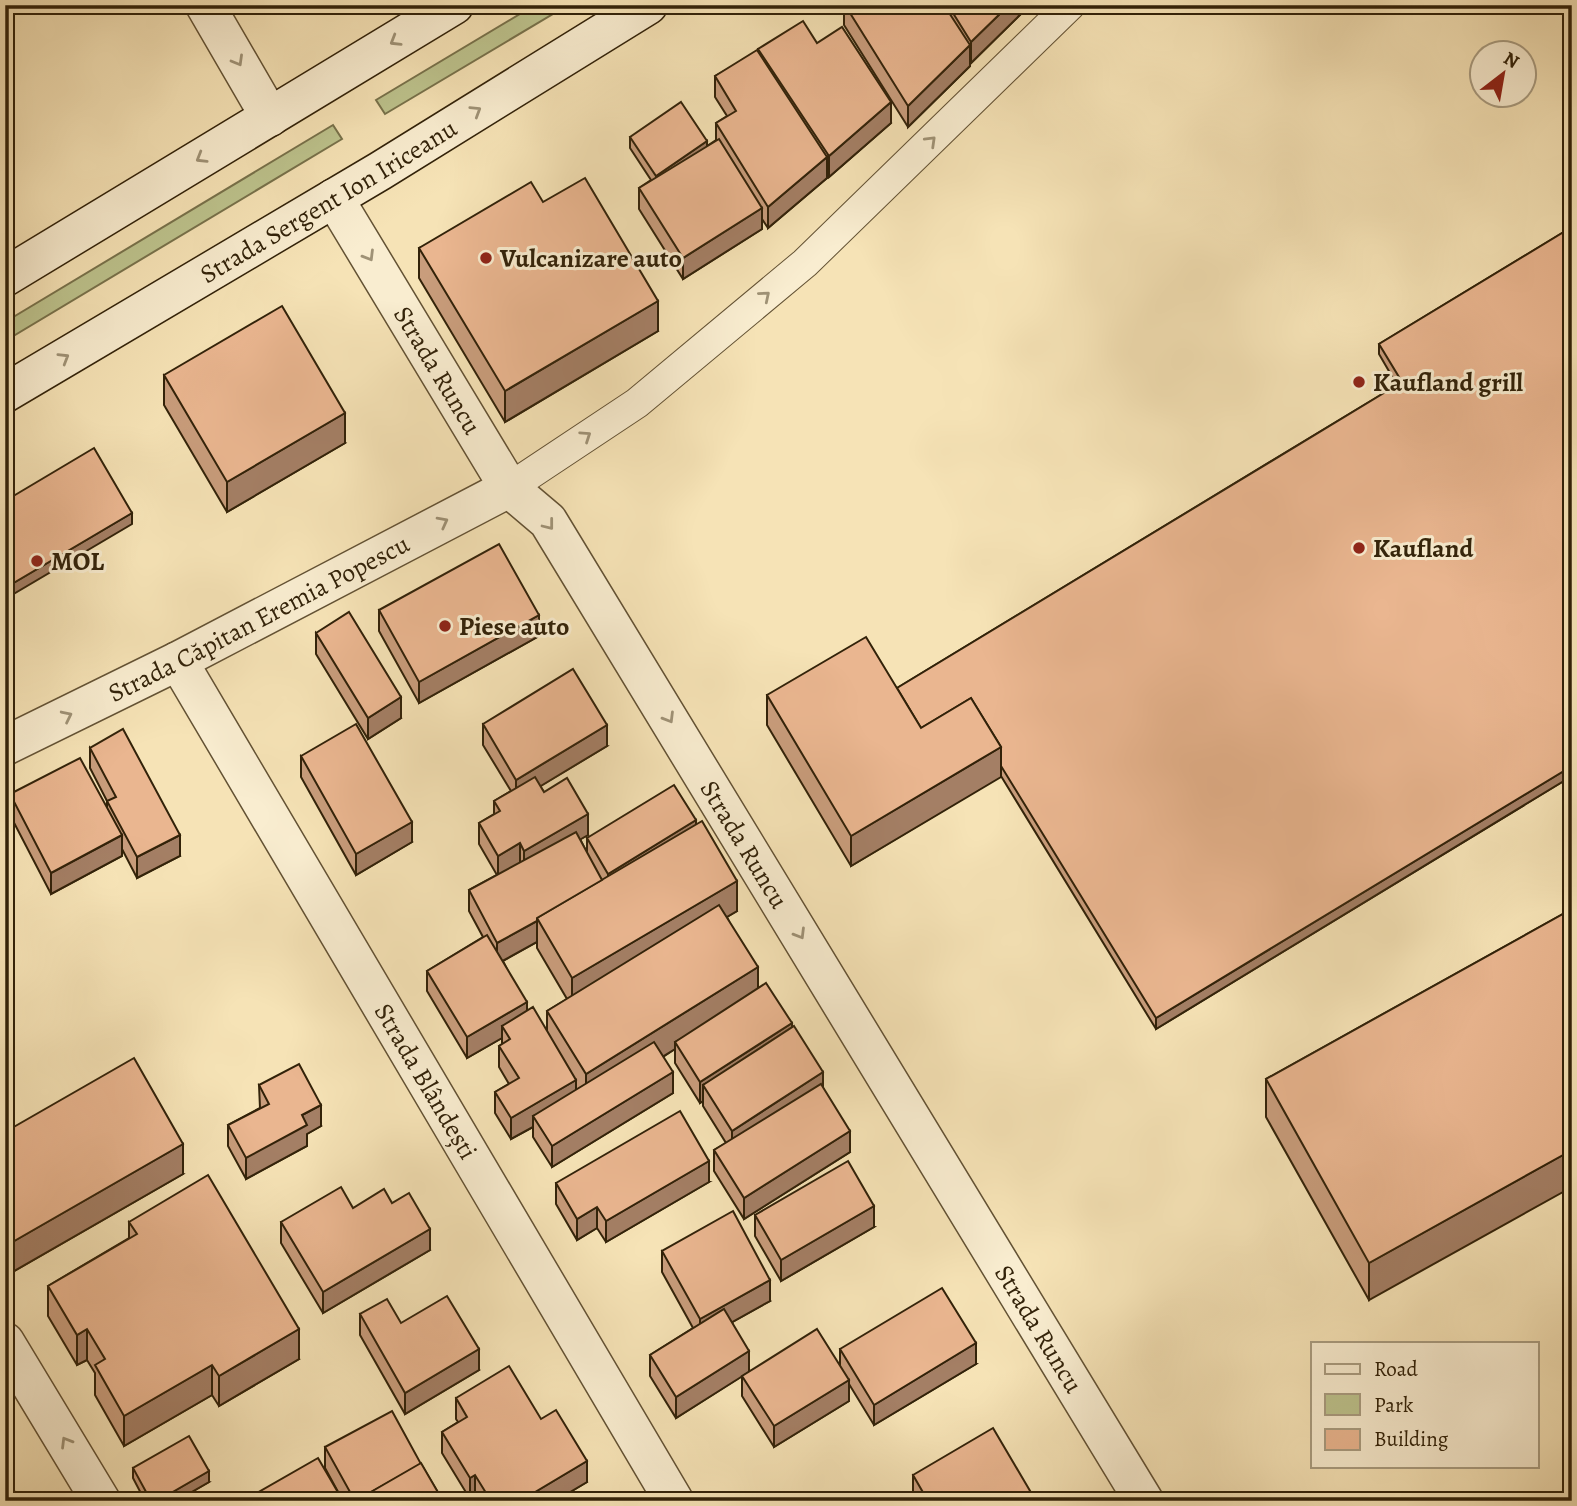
<svg xmlns="http://www.w3.org/2000/svg" width="1577" height="1506" font-family="Alegreya,serif">
<style>
.green{fill:#bdc38d;stroke:#78724b;stroke-width:2}
.lines{fill:none;stroke-linecap:round;stroke-linejoin:round}
.service-casing{stroke:#635234;stroke-width:32}
.minor-casing{stroke:#635234;stroke-width:41}
.secondary-casing{stroke:#322209;stroke-width:41}
.service{stroke:#f9edd0;stroke-width:30}
.minor{stroke:#f9edd0;stroke-width:38}
.secondary{stroke:#f9edd0;stroke-width:38}
.wall{fill:#c99d7c;stroke:#322209;stroke-width:2;fill-rule:evenodd}
.shaded-wall{fill:#a47f65;stroke:#322209;stroke-width:2}
.building{fill:#eab690;stroke:#322209;stroke-width:2}
.oneway{stroke:#9f9276}
.poi-dot{fill:#8f2418;stroke:#f9edd0;stroke-width:2.5}
.labels{text-anchor:middle;dominant-baseline:central;stroke-width:6;stroke-linejoin:round;paint-order:stroke}
.street-label{font-size:26px;fill:#322209;stroke:#f9edd0}
.poi-label{font-size:26px;font-weight:bold;fill:#322209;stroke:#f9edd0;text-anchor:start}
</style>
<rect width="100%" height="100%" fill="#f6e3b6"/>
<filter id="stains"><feTurbulence type="fractalNoise" baseFrequency=".00286" numOctaves="4"/><feColorMatrix values="0 0 0 0 .2 0 0 0 0 .09 0 0 0 0 .02 0 0 0 .5 -.17"/></filter>
<radialGradient id="worn" r=".72"><stop offset=".6" stop-color="#630" stop-opacity="0"/><stop offset="1" stop-color="#630" stop-opacity=".3"/></radialGradient>
<g class="green">
<polygon points="535,5 568,5 385,114 376,100"/>
<polygon points="333,125 342,139 5,341 5,322"/>
</g>
<g class="lines">
<g class="service-casing">
<polyline id="service" points="509,488 637,403 805,263 1070,5"/>
</g>
<g class="minor-casing">
<g id="minor">
<polyline points="205,5 270,117"/>
<path id="s1" d="M334,198L509,488L548,521L1144,1501"/>
<path id="s2" d="M178,661L674,1501"/>
<path id="s3" d="M5,746L178,661L509,488"/>
<polyline points="5,1342 101,1501"/>
</g>
</g>
<g class="secondary-casing">
<g id="secondary">
<polyline points="5,277 454,5"/>
<path id="s4" d="M5,393L380,171L648,5"/>
</g>
</g>
<use href="#service" class="service"/>
<use href="#minor" class="minor"/>
<use href="#secondary" class="secondary"/>
</g>
<g class="wall">
<polygon points="844,5 1030,5 971,63 970,61 970,66 908,127 844,25"/>
<polygon points="817,43 891,123 829,177 827,174 827,178 768,228 762,219 762,229 683,279 639,209 639,188 651,180 630,148 630,137 707,146 716,140 716,123 727,116 715,97 715,76 758,52 758,49"/>
<polygon points="543,202 658,331 505,422 419,278 419,248"/>
<polygon points="1572,227 1572,776 1156,1029 1001,776 851,866 767,725 767,695 897,688 1397,385 1379,354 1379,344"/>
<polygon points="164,375 345,443 227,512 164,405"/>
<polygon points="379,610 539,636 419,703 379,631"/>
<polygon points="316,633 401,718 368,739 316,654"/>
<path d="M483,724L607,746L540,786L544,792L588,835L580,839L587,853V838L696,825L737,911L727,917L758,988L792,1028L823,1088L850,1152L744,1219L714,1171V1150L726,1143L703,1106V1101L700,1103L675,1063V1049L663,1057L673,1093L552,1167L533,1137V1127L511,1139L495,1113V1092L509,1084L499,1067V1046L502,1044V1038L467,1058L427,991V971L483,937L469,911V890L497,875L479,844V823L494,814V801L511,791L483,745ZM537,942V948L567,999L547,1011V1032L527,1011L503,961Z"/>
<polygon points="90,748 180,856 137,878 122,849 122,856 51,894 10,815 10,794 107,808 107,801 90,768"/>
<polygon points="301,756 412,842 356,875 301,777"/>
<polygon points="1572,909 1369,1300 1266,1117 1266,1079"/>
<polygon points="259,1085 321,1126 307,1134 307,1146 246,1179 228,1146 228,1125 260,1108"/>
<polygon points="5,1132 183,1174 9,1274 5,1267"/>
<polygon points="709,1182 606,1242 597,1228 577,1240 556,1204 556,1183"/>
<polygon points="392,1203 430,1250 323,1313 281,1243 281,1222 353,1208"/>
<polygon points="755,1215 874,1227 781,1281 755,1236"/>
<polygon points="129,1222 299,1359 219,1406 212,1395 124,1446 95,1395 95,1373 87,1360 77,1365 48,1316 48,1286 129,1238"/>
<polygon points="662,1251 770,1301 732,1322 749,1371 840,1366 840,1349 976,1364 874,1425 849,1384 849,1401 774,1447 742,1396 742,1376 676,1418 650,1376 650,1355 693,1328 662,1272"/>
<polygon points="360,1314 401,1323 479,1370 405,1414 360,1335"/>
<polygon points="456,1398 541,1419 587,1482 555,1501 478,1501 475,1496 470,1499 442,1453 442,1432 458,1422 456,1419"/>
<polygon points="325,1447 421,1464 443,1501 343,1501 325,1468"/>
<polygon points="133,1468 209,1482 176,1501 145,1501 133,1478"/>
<polygon points="913,1475 1036,1501 916,1501 913,1496"/>
</g>
<g class="shaded-wall">
<polygon points="1009,5 1030,5 971,63 971,42"/>
<polygon points="970,45 970,66 908,127 908,106"/>
<polygon points="891,102 891,123 829,177 829,156"/>
<polygon points="707,141 707,152 656,187 656,176"/>
<polygon points="827,157 827,178 768,228 768,207"/>
<polygon points="762,208 762,229 683,279 683,258"/>
<polygon points="658,301 658,331 505,422 505,391"/>
<polygon points="345,413 345,443 227,512 227,482"/>
<polygon points="132,513 132,524 5,599 5,588"/>
<polygon points="539,615 539,636 419,703 419,682"/>
<polygon points="401,697 401,718 368,739 368,718"/>
<polygon points="607,725 607,746 516,801 516,780"/>
<polygon points="1001,747 1001,777 851,866 851,836"/>
<polygon points="1572,766 1572,776 1156,1029 1156,1018"/>
<polygon points="588,814 588,835 524,872 524,851"/>
<polygon points="696,820 696,841 608,895 608,874"/>
<polygon points="412,822 412,842 356,875 356,854"/>
<polygon points="122,835 122,856 51,894 51,873"/>
<polygon points="180,835 180,856 137,878 137,857"/>
<polygon points="520,843 520,864 498,877 498,856"/>
<polygon points="737,881 737,911 572,1008 572,978"/>
<polygon points="13,894 13,915 5,919 5,898"/>
<polygon points="537,921 537,942 497,964 497,943"/>
<polygon points="758,967 758,997 675,1042 675,1049 586,1104 586,1074"/>
<polygon points="527,1002 527,1023 502,1026 502,1038 467,1058 467,1037"/>
<polygon points="792,1023 792,1044 703,1085 703,1101 700,1103 700,1082"/>
<polygon points="673,1072 673,1093 552,1167 552,1146"/>
<polygon points="823,1072 823,1093 732,1152 732,1131"/>
<polygon points="576,1080 576,1101 533,1116 533,1127 511,1139 511,1118"/>
<polygon points="321,1105 321,1126 307,1134 307,1146 246,1179 246,1158 302,1115"/>
<polygon points="850,1131 850,1152 744,1219 744,1198"/>
<polygon points="183,1144 183,1174 9,1274 9,1244"/>
<polygon points="1572,1150 1572,1187 1369,1300 1369,1263"/>
<polygon points="709,1161 709,1182 606,1242 606,1221"/>
<polygon points="874,1206 874,1227 781,1281 781,1260"/>
<polygon points="597,1207 597,1228 577,1240 577,1219"/>
<polygon points="430,1229 430,1250 323,1313 323,1292"/>
<polygon points="770,1280 770,1301 700,1340 700,1319"/>
<polygon points="87,1329 87,1360 77,1365 77,1335"/>
<polygon points="299,1329 299,1359 219,1406 219,1376"/>
<polygon points="976,1343 976,1364 874,1425 874,1405"/>
<polygon points="479,1349 479,1370 405,1414 405,1393"/>
<polygon points="749,1351 749,1372 676,1418 676,1397"/>
<polygon points="212,1365 212,1395 124,1446 124,1416"/>
<polygon points="849,1380 849,1401 774,1447 774,1426"/>
<polygon points="587,1461 587,1482 555,1501 520,1501"/>
<polygon points="209,1471 209,1482 176,1501 157,1501"/>
<polygon points="475,1475 475,1496 470,1499 470,1478"/>
<polygon points="504,1495 504,1501 493,1501"/>
</g>
<g class="building">
<polygon points="845,5 944,5 970,45 908,106"/>
<polygon points="948,5 1009,5 971,42"/>
<polygon points="803,21 817,43 842,27 891,102 829,156 758,49"/>
<polygon points="757,50 827,157 768,207 716,123 736,111 715,76"/>
<polygon points="681,102 707,141 656,176 630,137"/>
<polygon points="719,139 762,208 683,258 639,188"/>
<polygon points="585,178 658,301 505,391 419,248 531,182 543,202"/>
<polygon points="1572,227 1572,766 1156,1018 1001,766 1001,747 971,698 921,728 897,688 1402,382 1379,344"/>
<polygon points="282,306 345,413 227,482 164,375"/>
<polygon points="94,448 132,513 5,588 5,501"/>
<polygon points="499,544 539,615 419,682 379,610"/>
<polygon points="349,612 401,697 368,718 316,633"/>
<polygon points="866,637 921,728 971,698 1001,747 851,836 767,695"/>
<polygon points="573,669 607,725 516,780 483,724"/>
<polygon points="356,724 412,822 356,854 301,756"/>
<polygon points="123,729 180,835 137,857 107,801 116,797 90,748"/>
<polygon points="80,758 122,835 51,873 10,794"/>
<polygon points="535,777 544,792 567,778 588,814 524,851 520,843 498,856 479,823 500,811 494,801"/>
<polygon points="674,785 696,820 608,874 587,838"/>
<polygon points="702,821 737,881 572,978 537,918"/>
<polygon points="576,832 602,880 537,918 537,921 497,943 469,890"/>
<polygon points="5,881 13,894 5,898"/>
<polygon points="719,905 758,967 586,1074 547,1011"/>
<polygon points="1572,909 1572,1150 1369,1263 1266,1079"/>
<polygon points="487,935 527,1002 467,1037 427,971"/>
<polygon points="766,983 792,1023 700,1082 675,1042"/>
<polygon points="533,1007 576,1080 511,1118 495,1092 519,1078 499,1046 510,1039 502,1026"/>
<polygon points="794,1026 823,1072 732,1131 703,1085"/>
<polygon points="654,1042 673,1072 552,1146 533,1116"/>
<polygon points="134,1058 183,1144 9,1244 5,1237 5,1132"/>
<polygon points="299,1064 321,1105 302,1115 307,1125 246,1158 228,1125 269,1104 259,1085"/>
<polygon points="821,1084 850,1131 744,1198 714,1150"/>
<polygon points="680,1111 709,1161 606,1221 597,1207 577,1219 556,1183"/>
<polygon points="848,1161 874,1206 781,1260 755,1215"/>
<polygon points="208,1175 299,1329 219,1376 212,1365 124,1416 95,1365 105,1359 87,1329 77,1335 48,1286 137,1234 129,1222"/>
<polygon points="341,1187 353,1208 384,1189 392,1203 409,1193 430,1229 323,1292 281,1222"/>
<polygon points="733,1211 770,1280 700,1319 662,1251"/>
<polygon points="942,1288 976,1343 874,1405 840,1349"/>
<polygon points="447,1296 479,1349 405,1393 360,1314 387,1299 401,1323"/>
<polygon points="724,1309 749,1351 676,1397 650,1355"/>
<polygon points="817,1329 849,1380 774,1426 742,1376"/>
<polygon points="509,1366 541,1419 556,1410 587,1461 520,1501 507,1501 504,1495 493,1501 491,1501 475,1475 470,1478 442,1432 467,1417 456,1398"/>
<polygon points="392,1411 421,1464 355,1501 325,1447"/>
<polygon points="993,1428 1036,1501 928,1501 913,1475"/>
<polygon points="189,1436 209,1471 157,1501 151,1501 133,1468"/>
<polygon points="318,1458 343,1501 243,1501"/>
<polygon points="421,1463 443,1501 357,1500"/>
<polygon points="12,1487 20,1501 5,1501 5,1491"/>
</g>
<defs><path id="oneway-chevron" d="M-2-3.5L2.5 0L-2 3.5" fill="none" stroke-width="1.6" stroke-linecap="round" stroke-linejoin="round" transform="scale(1.75)"/></defs>
<g class="oneway">
<use href="#oneway-chevron" transform="translate(395 41) rotate(149)"/>
<use href="#oneway-chevron" transform="translate(238 61) rotate(60)"/>
<use href="#oneway-chevron" transform="translate(476 111) rotate(-32)"/>
<use href="#oneway-chevron" transform="translate(931 141) rotate(-44)"/>
<use href="#oneway-chevron" transform="translate(201 158) rotate(149)"/>
<use href="#oneway-chevron" transform="translate(369 256) rotate(59)"/>
<use href="#oneway-chevron" transform="translate(765 296) rotate(-40)"/>
<use href="#oneway-chevron" transform="translate(64 358) rotate(-31)"/>
<use href="#oneway-chevron" transform="translate(586 436) rotate(-34)"/>
<use href="#oneway-chevron" transform="translate(443 522) rotate(-28)"/>
<use href="#oneway-chevron" transform="translate(549 525) rotate(52)"/>
<use href="#oneway-chevron" transform="translate(67 716) rotate(-26)"/>
<use href="#oneway-chevron" transform="translate(669 718) rotate(59)"/>
<use href="#oneway-chevron" transform="translate(800 934) rotate(59)"/>
<use href="#oneway-chevron" transform="translate(66 1442) rotate(-121)"/>
</g>
<g class="poi-dot">
<circle cx="486" cy="258" r="7"/>
<circle cx="1359" cy="382" r="7"/>
<circle cx="1359" cy="548" r="7"/>
<circle cx="37" cy="561" r="7"/>
<circle cx="445" cy="626" r="7"/>
</g>
<g class="labels">
<g class="street-label">
<text stroke="none"><textPath href="#s4" startOffset="376">Strada Sergent Ion Iriceanu</textPath></text>
<text stroke="none"><textPath href="#s1" startOffset="201">Strada Runcu</textPath></text>
<text stroke="none"><textPath href="#s3" startOffset="284">Strada Căpitan Eremia Popescu</textPath></text>
<text stroke="none"><textPath href="#s1" startOffset="768">Strada Runcu</textPath></text>
<text stroke="none"><textPath href="#s2" startOffset="488">Strada Blândești</textPath></text>
<text stroke="none"><textPath href="#s1" startOffset="1335">Strada Runcu</textPath></text>
</g>
<g class="poi-label">
<text x="500" y="258">Vulcanizare auto</text>
<text x="1373" y="382">Kaufland grill</text>
<text x="1373" y="548">Kaufland</text>
<text x="51" y="561">MOL</text>
<text x="459" y="626">Piese auto</text>
</g>
</g>
<rect width="1577" height="1506" fill="none" stroke="#f6e3b6" stroke-width="28"/>
<rect x="7" y="7" width="1563" height="1492" fill="none" stroke="#322209" stroke-width="3.5"/>
<rect x="14" y="14" width="1549" height="1478" fill="none" stroke="#322209" stroke-width="2"/>
<rect x="1311" y="1342" width="228" height="126" fill="#f9edd0" stroke="#a99c80" stroke-width="2"/>
<rect x="1325" y="1364" width="35" height="10" fill="#f9edd0" stroke="#a99c80" stroke-width="2"/>
<text x="1374" y="1376" font-size="21" fill="#322209">Road</text>
<rect x="1325" y="1394" width="35" height="21" fill="#bdc38d" stroke="#a99c80" stroke-width="2"/>
<text x="1374" y="1412" font-size="21" fill="#322209">Park</text>
<rect x="1325" y="1429" width="35" height="21" fill="#eab690" stroke="#a99c80" stroke-width="2"/>
<text x="1374" y="1446" font-size="21" fill="#322209">Building</text>
<g transform="translate(1503 74) rotate(31)"><circle r="33" fill="#f9edd0" stroke="#a99c80" stroke-width="2"/>
<path d="M0-5L12 26L0 18L-12 26Z" fill="#8f2418"/>
<text y="-10" font-size="19" font-weight="bold" text-anchor="middle" fill="#322209">N</text>
</g>
<rect width="100%" height="100%" filter="url(#stains)"/>
<rect width="100%" height="100%" fill="url(#worn)"/>
</svg>
